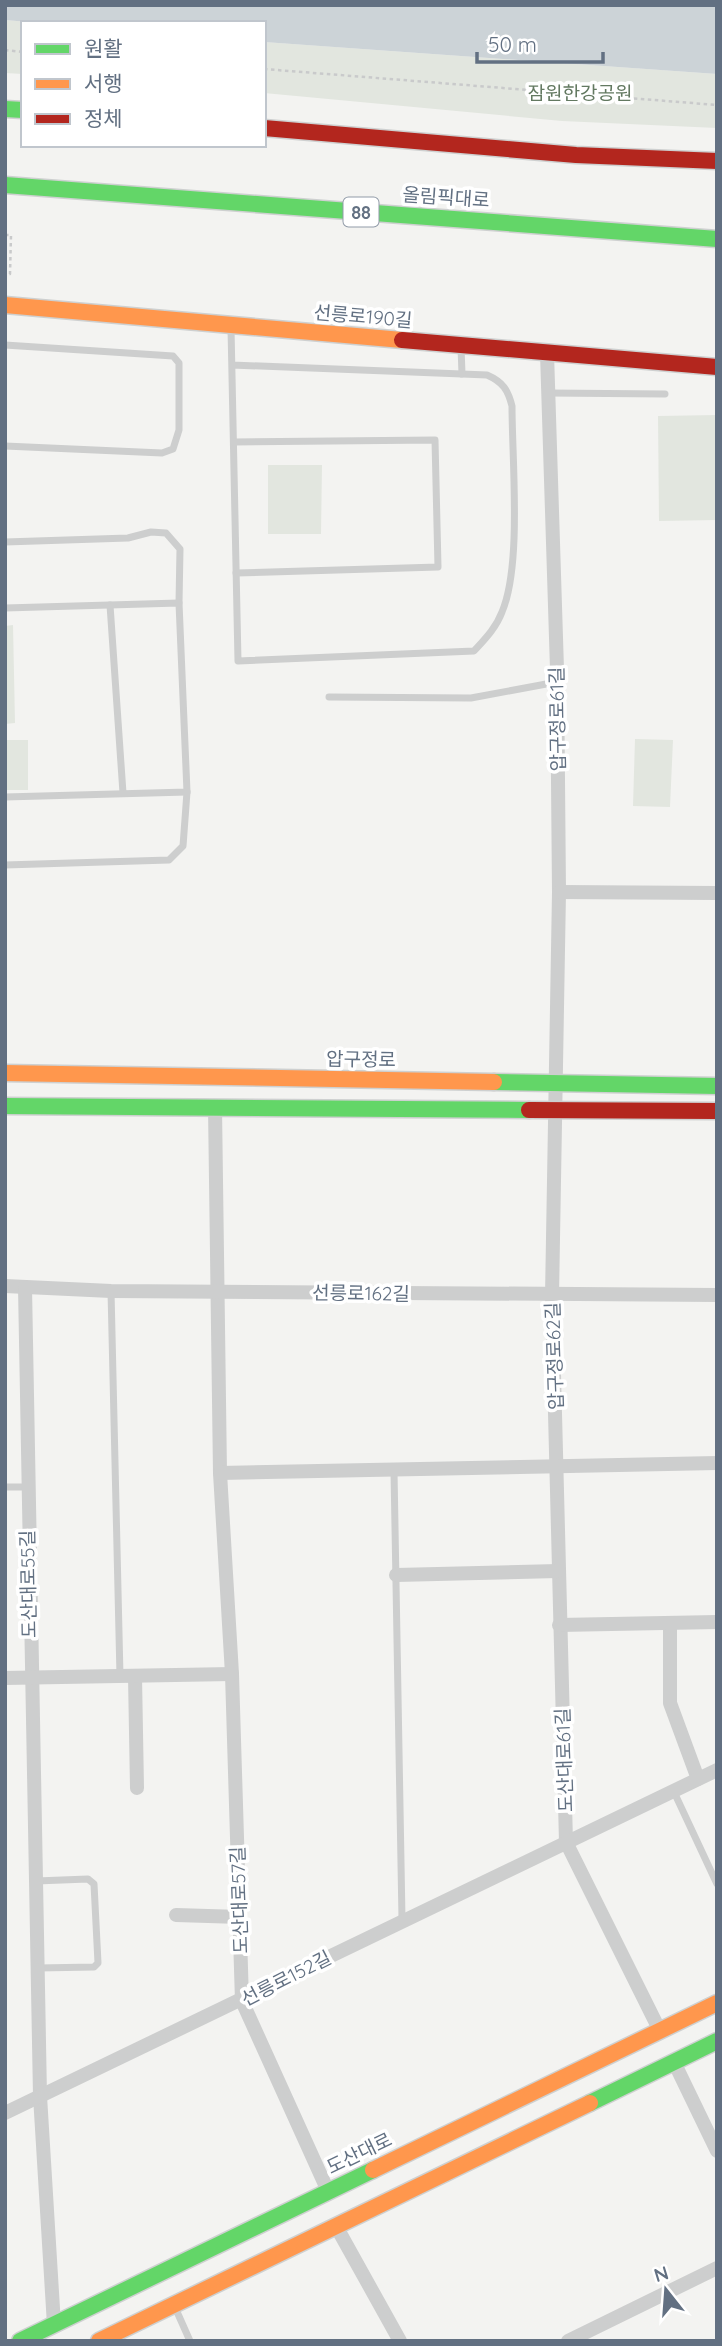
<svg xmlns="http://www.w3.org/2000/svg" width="722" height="2346" font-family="Quicksand,'Noto Sans KR',sans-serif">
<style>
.green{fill:#e2e6df}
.water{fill:#ccd3d7}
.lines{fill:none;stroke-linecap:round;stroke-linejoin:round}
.fast-casing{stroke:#ced0d0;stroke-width:19}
.slow-casing{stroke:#ced0d0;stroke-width:19}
.jam-casing{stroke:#ced0d0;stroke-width:19}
.path{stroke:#c9cacb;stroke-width:2.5;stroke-dasharray:3.5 3.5;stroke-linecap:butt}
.lane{stroke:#cdcece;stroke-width:7}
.street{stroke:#cdcece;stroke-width:14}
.fast{stroke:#63d668;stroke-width:16}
.slow{stroke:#ff974d;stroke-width:16}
.jam{stroke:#b3261e;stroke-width:16}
.labels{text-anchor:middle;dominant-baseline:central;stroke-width:7;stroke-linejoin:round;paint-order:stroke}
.shield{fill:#fff;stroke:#919ba8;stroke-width:2}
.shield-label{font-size:18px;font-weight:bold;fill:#627082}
.park-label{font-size:19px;fill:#637961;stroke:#fff}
.street-label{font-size:19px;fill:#627082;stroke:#fff}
</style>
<rect width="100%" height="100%" fill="#f3f3f1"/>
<g class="green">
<polygon points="5,20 39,23 23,23 23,74 5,73"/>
<polygon points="264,42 717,74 717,128 562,121 264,93"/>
<polygon points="717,415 717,520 659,521 658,416"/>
<polygon points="268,465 322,465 321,534 268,534"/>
<polygon points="13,625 15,723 5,724 5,626"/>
<polygon points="635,739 673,740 670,807 633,806"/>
<rect x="5" y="740" width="23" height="50"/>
</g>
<polygon class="water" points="5,5 717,5 717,74 264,42 264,23 40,23 5,20"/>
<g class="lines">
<g class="fast-casing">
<g id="fast">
<polyline points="5,109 23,110"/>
<polyline points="5,185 717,239"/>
<polyline points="494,1082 717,1086"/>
<polyline points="5,1106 529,1110"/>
<polyline points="590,2103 717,2041"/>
<polyline points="20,2341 373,2170"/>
</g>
</g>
<g class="slow-casing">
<g id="slow">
<polyline points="5,305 402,340"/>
<polyline points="5,1073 494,1082"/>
<polyline points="373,2170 717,2003"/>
<polyline points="99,2341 590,2103"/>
</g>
</g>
<g class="jam-casing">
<g id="jam">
<polyline points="264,128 576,155 717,161"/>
<polyline points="402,340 717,367"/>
<polyline points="529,1110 717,1111"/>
</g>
</g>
<g class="path">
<polyline points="5,50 23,52"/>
<polyline points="264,69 717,105"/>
<polyline points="5,235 11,235 10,274 5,273"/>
</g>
<g class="lane">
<path d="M231,328L238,661L474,651C485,639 496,628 502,612C522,565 512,460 512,406C508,390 503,382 487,375L232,365"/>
<polyline points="5,345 173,356 179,363 179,430 173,449 162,453 5,446"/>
<polyline points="461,347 462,374"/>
<polyline points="548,393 665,394"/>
<polyline points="234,442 435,440 438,567 236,573"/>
<polyline points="5,542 128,538 151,532 166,533 180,549 179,603"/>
<polyline points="110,605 123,793"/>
<polyline points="5,608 179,603 187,792 5,797"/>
<polyline points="329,697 471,698 557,682"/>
<polyline points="5,865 169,860 183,846 187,792"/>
<polyline points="111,1291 120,1676"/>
<polyline points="394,1471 402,1919"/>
<polyline points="5,1487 26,1487"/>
<polyline points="674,1792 717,1884"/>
<polyline points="36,1881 88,1879 94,1884 98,1963 94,1967 38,1968"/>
<polyline points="174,2305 190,2341"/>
</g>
<g class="street">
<polyline points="547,353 557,669 559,892 552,1296 566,1842 660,2031"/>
<polyline points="559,892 717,893"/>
<polyline points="215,1107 220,1473 232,1674 242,2001 328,2191"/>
<polyline points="5,1286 111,1291 717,1295"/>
<polyline points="25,1287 40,2096 54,2325"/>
<polyline points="220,1473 717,1463"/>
<polyline points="396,1575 558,1571"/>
<polyline points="670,1623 670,1703 698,1779"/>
<polyline points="559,1625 717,1622"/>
<polyline points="135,1676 137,1788"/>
<polyline points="5,1678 232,1674"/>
<polyline points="176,1915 240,1917"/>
<polyline points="674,2062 717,2151"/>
<polyline points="5,2113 717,1770"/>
<polyline points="336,2226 400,2341"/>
<polyline points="568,2341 717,2268"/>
</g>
<use href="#fast" class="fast"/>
<use href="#slow" class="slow"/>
<use href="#jam" class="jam"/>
</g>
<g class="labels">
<rect class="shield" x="343.5" y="197.5" width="35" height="29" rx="5"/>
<g class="shield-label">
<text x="361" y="212">88</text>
</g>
<g class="park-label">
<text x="580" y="93">잠원한강공원</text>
</g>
<g class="street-label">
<text transform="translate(446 197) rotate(4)">올림픽대로</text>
<text transform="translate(363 316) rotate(5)">선릉로190길</text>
<text transform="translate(557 719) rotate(-91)">압구정로61길</text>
<text transform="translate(361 1059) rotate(1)">압구정로</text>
<text transform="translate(361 1293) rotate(1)">선릉로162길</text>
<text transform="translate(554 1356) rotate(-92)">압구정로62길</text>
<text transform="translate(28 1584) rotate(-91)">도산대로55길</text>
<text transform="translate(564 1760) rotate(-92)">도산대로61길</text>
<text transform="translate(239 1900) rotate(-92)">도산대로57길</text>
<text transform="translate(286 1978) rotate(-27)">선릉로152길</text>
<text transform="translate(359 2153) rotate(-26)">도산대로</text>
</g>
</g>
<rect width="722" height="2346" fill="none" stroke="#627082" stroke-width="14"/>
<rect x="21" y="21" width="245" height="126" fill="#ffffff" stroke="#c0c6cd" stroke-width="2"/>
<rect x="35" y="44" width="35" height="10" fill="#63d668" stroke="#c0c6cd" stroke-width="2"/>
<text x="84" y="56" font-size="21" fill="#627082">원활</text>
<rect x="35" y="79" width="35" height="10" fill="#ff974d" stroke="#c0c6cd" stroke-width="2"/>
<text x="84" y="91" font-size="21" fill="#627082">서행</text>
<rect x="35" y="114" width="35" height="10" fill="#b3261e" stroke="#c0c6cd" stroke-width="2"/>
<text x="84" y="126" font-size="21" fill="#627082">정체</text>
<g transform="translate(666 2290) rotate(343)" stroke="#ffffff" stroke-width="5" paint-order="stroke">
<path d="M0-5L12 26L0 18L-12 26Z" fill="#627082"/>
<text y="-10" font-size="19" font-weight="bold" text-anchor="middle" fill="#627082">N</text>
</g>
<path d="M477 52v10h126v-10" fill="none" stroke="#627082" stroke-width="3.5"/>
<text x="488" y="52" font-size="21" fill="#627082" stroke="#ffffff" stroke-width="5" paint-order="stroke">50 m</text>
</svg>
